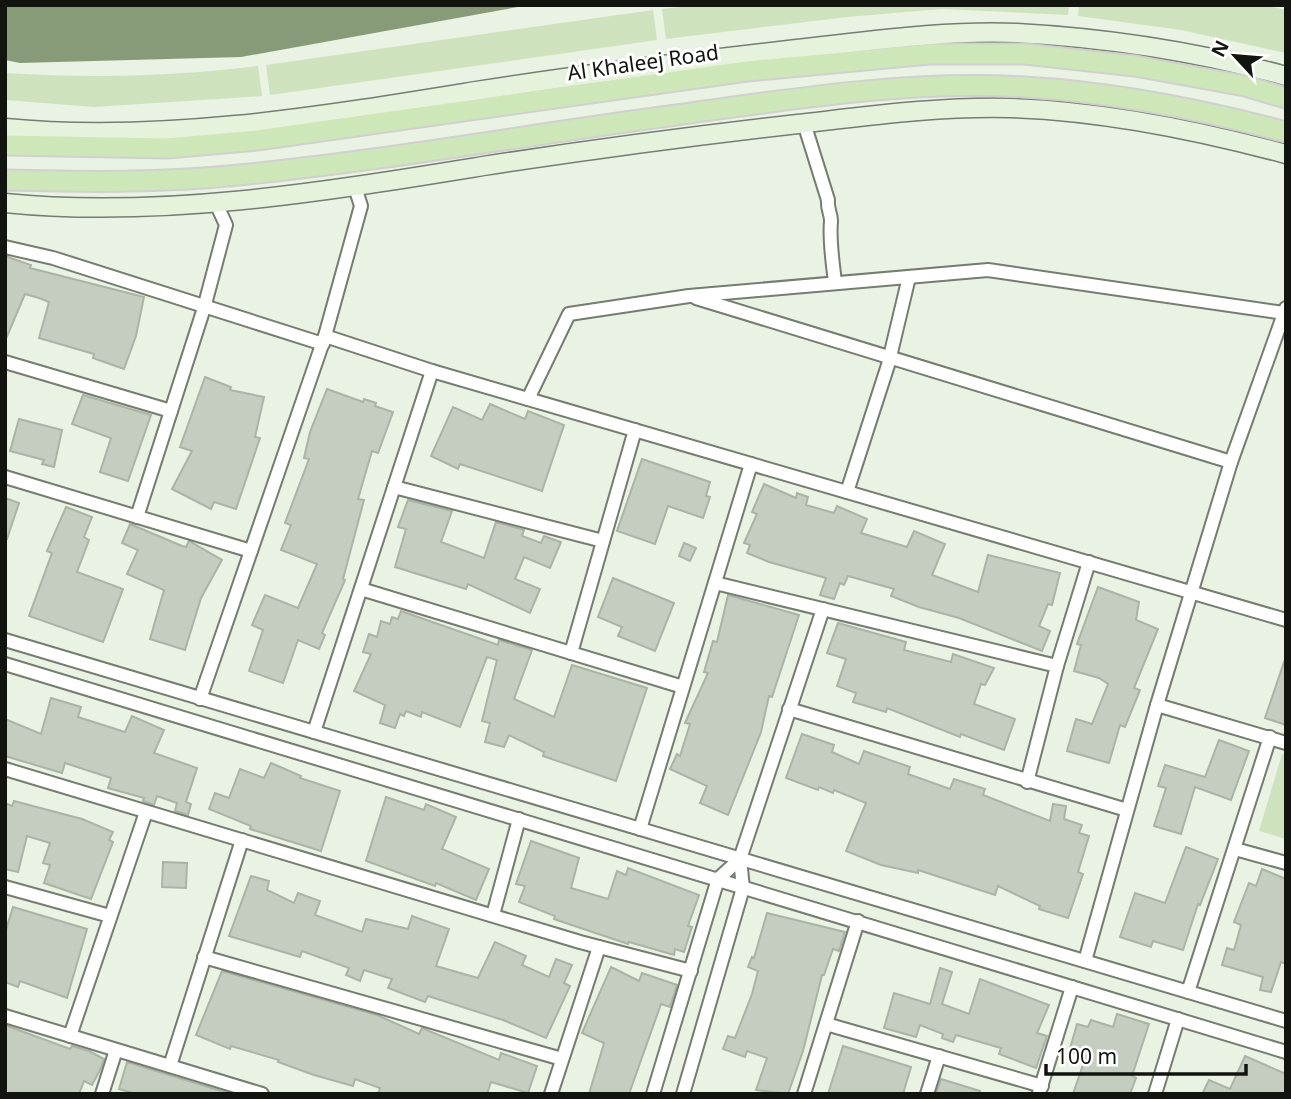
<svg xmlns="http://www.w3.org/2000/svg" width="1291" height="1099" font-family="'Noto Sans',sans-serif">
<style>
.green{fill:#cee2be}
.water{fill:#889b78}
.building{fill:#c5cdc0;stroke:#abb3a6;stroke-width:2}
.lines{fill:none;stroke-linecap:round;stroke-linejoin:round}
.street-casing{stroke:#757c70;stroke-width:16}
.secondary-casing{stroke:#757c70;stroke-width:21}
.primary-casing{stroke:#cfd0cf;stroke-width:23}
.street{stroke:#fff;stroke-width:12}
.secondary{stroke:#e6f3dc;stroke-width:18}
.primary{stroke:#cee7b8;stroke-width:19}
.labels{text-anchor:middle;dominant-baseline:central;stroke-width:6;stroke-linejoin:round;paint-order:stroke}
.street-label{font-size:21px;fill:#11140f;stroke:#fff}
</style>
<rect width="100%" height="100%" fill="#eaf2e4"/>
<g class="green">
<polygon points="698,5 1069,5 1068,15 942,9 847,17 666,39 662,9"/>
<polygon points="1079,5 1265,5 1286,10 1286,53 1181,30 1078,16"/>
<polygon points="653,10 657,40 270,95 266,65"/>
<path d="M258,66L262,96L94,107L5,100V73C92,78 171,77 258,66Z"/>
<polygon points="1282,754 1286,755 1286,839 1259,831"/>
</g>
<polygon class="water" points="5,5 529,5 241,57 20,63 5,60"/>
<g class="building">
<polygon points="5,256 31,265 30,268 144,297 136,336 124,369 93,358 94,354 39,338 49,302 39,298 25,294 5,341"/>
<polygon points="205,377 231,387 230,390 264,397 255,437 260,438 236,509 214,502 211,509 172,489 192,451 180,447"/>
<polygon points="327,389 363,402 364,399 376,403 375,406 393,412 378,453 372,451 358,499 364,500 343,579 345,580 322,633 325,635 319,649 298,640 283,683 249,671 263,630 252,625 265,595 298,608 317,564 281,550 291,525 285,523 309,459 304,458 310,432"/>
<polygon points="83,395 151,415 128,481 100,472 111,438 72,424"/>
<polygon points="490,404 525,419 528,411 564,425 542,491 460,464 458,469 431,456 453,407 482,420"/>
<polygon points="19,419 62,430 54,467 42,464 44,460 10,451"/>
<polygon points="642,459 710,482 706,496 710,497 703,518 668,506 655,544 617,531"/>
<polygon points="764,484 796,498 797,493 808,497 806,505 834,513 837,506 867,519 861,533 907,547 914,531 945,544 932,575 978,592 988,555 1060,573 1052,605 1048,604 1039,626 1050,631 1042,651 959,618 919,607 891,596 894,589 848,576 844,585 840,583 834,599 820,595 826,578 769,562 747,553 750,545 744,543 757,514 752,512"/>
<polygon points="5,498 19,503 7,539 5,539"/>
<polygon points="408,500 452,511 441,542 484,558 496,522 524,530 522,536 541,543 544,536 561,542 550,568 524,557 515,579 540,589 530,613 468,584 466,589 395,567 406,529 398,527"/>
<polygon points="66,507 92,517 84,537 89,540 77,572 123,589 103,642 29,616 52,553 47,551"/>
<polygon points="130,524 182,546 186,547 189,541 222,560 201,598 185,650 150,639 164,590 127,574 138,550 122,543"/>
<polygon points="684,543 696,548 690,561 679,556"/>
<polygon points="613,578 674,603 655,651 618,636 622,627 598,617"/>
<polygon points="1098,587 1139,602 1136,620 1158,629 1134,688 1140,690 1125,727 1120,725 1109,763 1067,751 1076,719 1092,724 1108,684 1099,678 1074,671 1081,645 1077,644"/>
<polygon points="728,595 799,615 772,697 769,696 761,732 728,815 700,803 707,786 670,769 677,754 680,756 690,724 685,723 708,673 704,672 713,641 717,642"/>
<polygon points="401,611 498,645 499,640 532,650 514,699 554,717 572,665 647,688 616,781 543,756 544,752 509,735 504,747 485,742 490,723 482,721 497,660 487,657 460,727 422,712 421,717 406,711 404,716 400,714 395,728 380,723 385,705 354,691 371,654 363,652 369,634 377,637 381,621 390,624 392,617 398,619"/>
<polygon points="838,623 906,642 904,650 951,662 953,654 994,668 985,685 981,684 974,704 1015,719 1004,750 961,734 960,737 887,708 886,712 853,702 856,693 837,686 846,659 827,653"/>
<polygon points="1284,662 1286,663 1286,725 1265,718"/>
<polygon points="51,698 81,707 78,717 125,732 132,716 164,730 154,753 197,768 186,802 191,804 188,815 175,811 177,803 157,796 154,805 143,801 144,798 108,788 111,778 65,763 62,773 5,756 5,719 41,734"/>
<polygon points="802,734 834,745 832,752 859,764 864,751 910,767 908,774 950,789 954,779 985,789 983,795 1050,821 1053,804 1066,806 1064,819 1082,825 1079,833 1089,836 1078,872 1083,874 1068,918 1039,909 1040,906 998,886 995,895 918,870 918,873 881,865 846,851 866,803 834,790 833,793 819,787 818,790 786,778"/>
<polygon points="1219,740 1249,751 1231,800 1195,787 1181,834 1154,826 1166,788 1158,786 1165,765 1205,777"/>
<polygon points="271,763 301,776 300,778 340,791 321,851 250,829 251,826 209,809 215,793 229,798 240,769 264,778"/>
<polygon points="386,797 424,810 426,804 456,817 442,849 489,869 476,900 436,883 435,886 366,861"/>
<polygon points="14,801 82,819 113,832 109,840 113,842 91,899 44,883 50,865 43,863 50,843 27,836 18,872 5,869 5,803 12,806"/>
<polygon points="531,841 579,858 571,888 608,899 617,871 626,875 628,868 699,895 688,926 692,927 684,952 675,949 674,955 629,942 628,944 554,919 555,916 519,902 525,886 516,884"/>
<polygon points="1186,847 1218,859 1200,905 1198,904 1183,950 1153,941 1151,947 1120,937 1135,893 1165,903"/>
<polygon points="163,862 187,863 186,888 162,887"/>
<polygon points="1262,869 1286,879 1286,964 1281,962 1271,992 1260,990 1263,977 1222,965 1227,948 1234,950 1241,925 1234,922 1249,883 1256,886"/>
<polygon points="251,876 269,881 267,890 294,903 298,893 320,901 315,915 362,932 366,919 408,929 412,916 449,929 436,966 478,978 495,942 526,956 522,965 549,977 556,959 572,965 564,983 570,986 546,1038 503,1020 428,996 425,1002 388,988 392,979 364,970 360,981 346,975 349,968 302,951 300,957 229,936"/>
<polygon points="13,907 87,929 67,998 20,981 18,987 5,982 5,933"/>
<polygon points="767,913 845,932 839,951 833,949 824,975 822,975 803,1051 788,1094 756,1090 767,1058 747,1051 745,1057 723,1049 728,1036 735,1038 752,994 758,971 748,967 752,957 754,958"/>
<polygon points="611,967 639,981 642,973 677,985 670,1007 661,1004 629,1094 589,1094 604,1043 582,1033"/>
<polygon points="940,968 952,972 942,1004 969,1014 980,979 1049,1005 1037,1033 1047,1036 1036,1068 999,1054 1001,1048 956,1035 953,1042 942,1038 943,1034 920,1025 916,1037 884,1028 894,993 930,1004"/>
<polygon points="222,971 377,1015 419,1034 422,1028 499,1060 501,1053 537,1066 528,1093 491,1082 487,1094 378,1094 380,1088 355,1079 353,1086 314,1075 278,1062 279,1060 231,1046 230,1049 196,1035"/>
<polygon points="1117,1014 1149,1024 1132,1076 1136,1078 1130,1094 1073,1094 1086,1056 1069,1052 1077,1024 1088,1027 1091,1020 1113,1027"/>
<polygon points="5,1025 70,1049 72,1046 89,1051 104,1059 100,1070 92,1085 84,1081 79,1094 5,1094"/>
<polygon points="843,1046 911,1067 903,1094 828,1094"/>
<polygon points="1245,1056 1286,1074 1286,1094 1202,1094 1209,1080 1230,1089"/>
<polygon points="127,1062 231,1094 136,1094 119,1089"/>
<polygon points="941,1079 980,1091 979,1094 936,1094"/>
</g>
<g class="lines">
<g class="street-casing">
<g id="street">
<path d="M804,123L828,200C827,209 831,213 831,221C829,241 833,263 835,283"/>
<polyline points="5,247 53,258 323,344"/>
<polyline points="696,298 1231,462"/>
<polyline points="325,336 432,371 1286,620"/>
<polyline points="5,362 171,411"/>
<polyline points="528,399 569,314 689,296 988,270 1284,313"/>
<polyline points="5,477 251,551"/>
<polyline points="394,487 603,541"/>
<polyline points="847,492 888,365 909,277"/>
<polyline points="137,517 204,308 226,225 215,201"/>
<polyline points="715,583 1057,666"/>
<polyline points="361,589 683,687"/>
<polyline points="5,640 1286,1021"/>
<polyline points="571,653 635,430"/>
<polyline points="5,664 1286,1052"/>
<polyline points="200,699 325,336 361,206 355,187"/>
<polyline points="1157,705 1286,743"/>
<polyline points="789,709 1127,810"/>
<polyline points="314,732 432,371"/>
<polyline points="5,769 580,942 691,971"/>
<polyline points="1027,782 1057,666 1089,562"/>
<polyline points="640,829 751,464"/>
<polyline points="1235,849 1286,863"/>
<polyline points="5,887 110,916"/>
<polyline points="493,915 519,819"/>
<polyline points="204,957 562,1059"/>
<polyline points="1085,961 1157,705 1231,462 1286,308"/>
<polyline points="1188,992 1270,737"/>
<polyline points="5,1016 262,1094"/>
<polyline points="826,1024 1042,1086"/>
<polyline points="70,1036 146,812"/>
<polyline points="170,1066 242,840"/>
<polyline points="1039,1093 1072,987"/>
<polyline points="102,1094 116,1050"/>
<polyline points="551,1094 599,947"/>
<polyline points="653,1094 718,879 740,859"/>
<polyline points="683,1094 743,888 740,859 823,609"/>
<polyline points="804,1094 858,921"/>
<polyline points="927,1094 939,1056"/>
<polyline points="1155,1094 1178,1019"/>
</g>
</g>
<g class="secondary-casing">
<g id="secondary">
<path d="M5,128C162,143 322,116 476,91C583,74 690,61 797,49C870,41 944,30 1017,33C1107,38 1199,52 1286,76"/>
<path d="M5,203C162,219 329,191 483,166C588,150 692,136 798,124C868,116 940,106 1011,108C1104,111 1197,130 1286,154"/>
</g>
</g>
<g class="primary-casing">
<g id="primary">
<polyline points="5,145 167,148 257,140 747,71 929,54 1025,54 1135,66 1245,86 1286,98"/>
<path d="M5,180C83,182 161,183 239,175C382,161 526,135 669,116C786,100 906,80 1024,87C1113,92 1200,109 1286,132"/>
</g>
</g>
<use href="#street" class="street"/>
<use href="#secondary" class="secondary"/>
<use href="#primary" class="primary"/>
</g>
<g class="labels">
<g class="street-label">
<text transform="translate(643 62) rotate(-8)">Al Khaleej Road</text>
</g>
</g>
<rect width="1291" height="1099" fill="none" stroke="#11140f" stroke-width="14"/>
<g transform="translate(1235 56) rotate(296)" stroke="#ffffff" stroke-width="5" paint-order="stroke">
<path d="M0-5L12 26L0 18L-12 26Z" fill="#11140f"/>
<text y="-10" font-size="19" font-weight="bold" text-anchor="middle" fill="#11140f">N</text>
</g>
<path d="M1046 1064v10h200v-10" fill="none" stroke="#11140f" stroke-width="3.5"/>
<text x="1056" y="1064" font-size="21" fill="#11140f" stroke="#ffffff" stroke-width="5" paint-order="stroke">100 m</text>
</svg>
